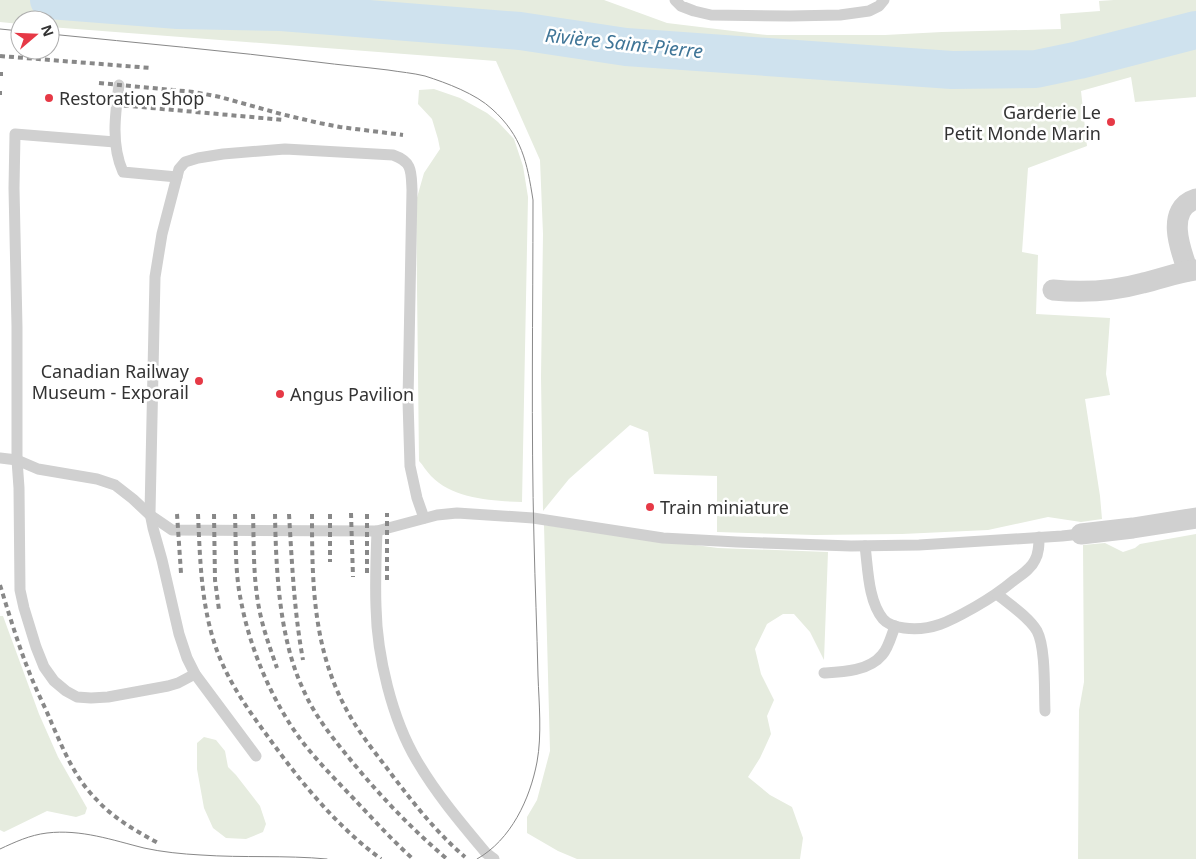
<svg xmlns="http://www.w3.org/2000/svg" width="1196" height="859" font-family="'Noto Sans',sans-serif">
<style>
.green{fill:#e6ecdf}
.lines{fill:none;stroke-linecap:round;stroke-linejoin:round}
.river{stroke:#cfe2ee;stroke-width:38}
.service{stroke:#d0d0d0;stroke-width:11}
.minor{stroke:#d0d0d0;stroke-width:21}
.tram{stroke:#888;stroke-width:1}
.rail{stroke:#888;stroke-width:4;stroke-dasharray:5 4;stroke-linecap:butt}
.poi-dot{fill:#e63946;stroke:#fff;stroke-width:2}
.labels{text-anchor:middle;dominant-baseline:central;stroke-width:5;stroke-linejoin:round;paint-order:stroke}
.poi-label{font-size:18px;fill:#333;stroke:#fff;text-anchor:start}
.water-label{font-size:19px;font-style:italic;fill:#3f7597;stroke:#fff}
</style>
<rect width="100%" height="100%" fill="#fff"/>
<g class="green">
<polygon points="0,0 604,0 667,23 767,35 885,35 942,32 1061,29 1060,14 1100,11 1099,1 1114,0 1196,0 1196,97 1135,102 1131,77 1081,91 1087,146 1028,168 1022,252 1038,255 1036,314 1110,318 1106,374 1110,395 1085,399 1100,496 1102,519 1081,522 1048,517 988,530 902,534 815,535 717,532 717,476 654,474 648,432 630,425 569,479 543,511 541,377 543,234 540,160 496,61 50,27 50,20 20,20 20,24 0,22"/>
<path d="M434,89L460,98L487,113L498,122L514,139L523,166L528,197L522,502C492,501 453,499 431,476C426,471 423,465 419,461L416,201L424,173L440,149L438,139L432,119L418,104L419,90Z"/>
<polygon points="544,525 718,548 828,552 824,660 810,632 794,614 783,614 767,624 755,649 761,674 774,700 767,716 771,734 760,758 748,777 770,795 792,807 803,838 800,859 577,859 558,851 527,833 527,817 537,800 550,751"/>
<polygon points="1196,534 1196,859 1078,859 1079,710 1084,682 1083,545 1105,543 1123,552 1135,548 1140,544"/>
<polygon points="0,616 3,616 39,714 58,757 87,808 85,814 76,817 47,811 4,832 0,830"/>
<polygon points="204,737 216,740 225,751 228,767 236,775 260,806 266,824 263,832 246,839 226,838 213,828 204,808 197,769 197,743"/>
</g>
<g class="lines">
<polyline class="river" points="49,0 178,10 281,12 520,31 626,47 952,70 1036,69 1079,60 1196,30"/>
<g class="service">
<polyline points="675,0 681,6 694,11 711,15 790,16 840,15 869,11 879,6 884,0"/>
<path d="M119,85C115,115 111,145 123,172L177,177"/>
<polyline points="115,142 15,134 14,188 17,327 17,460 19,488 20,590 24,608 36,647 44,667 54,681 66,691 77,697 91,698 108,697 168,686 178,683 195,674"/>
<polyline points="0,458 17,460 38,469 97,479 115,485 133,499 150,515 172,530 377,531 437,515 457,513 533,518 663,538 737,542 851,546 919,545 1062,536 1081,534"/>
<path d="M377,531C376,556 375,582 376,607C377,656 392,719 417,761C437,795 461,823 486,853L494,859"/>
<path d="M865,546C868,568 868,601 883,619C888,625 897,627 904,628C932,632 952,620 975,607C989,599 1001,591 1013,581C1021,575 1031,569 1035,560C1039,553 1039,545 1039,537"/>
<path d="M997,594C1009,604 1029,617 1037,631C1046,648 1044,691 1045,711"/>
<path d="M824,673C843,672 869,671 882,655C888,649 892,634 895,626"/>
<path d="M256,756L195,674L187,658L179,634L162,560L153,528L150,513L155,277L162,234L179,169L185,162L198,158L223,154L285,149L393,155C413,162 411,172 412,190L408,401L410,466L417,498L424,518"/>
</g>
<g class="minor">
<path d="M1188,271C1180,249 1165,209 1196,199"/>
<path d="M1053,290C1083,293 1114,291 1143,283C1161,279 1178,272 1196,270"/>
<polyline points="1081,534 1133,528 1196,518"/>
</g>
<g class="tram">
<polyline points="0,29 20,31"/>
<path d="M50,34C139,43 228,51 317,62C340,65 364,67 388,70C400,72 413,73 425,76C447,83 476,94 492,109C522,136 527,162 533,200C533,313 531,427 534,540C535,585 537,630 538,676C539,703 542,735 537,762C530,799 511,840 477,859"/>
<path d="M0,849C15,842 30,835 47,833C81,829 112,840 144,848C162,852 182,854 201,855C243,858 285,855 327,859"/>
</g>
<g class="rail">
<polyline points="0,56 151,68"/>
<polyline points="0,74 3,74"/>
<polyline points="99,83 194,92 220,97 281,114 319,123 340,127 403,135"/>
<polyline points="0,93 2,93"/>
<polyline points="97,103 284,120"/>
<polyline points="351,513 353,577"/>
<polyline points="177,514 181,573"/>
<path d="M198,514C200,559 201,603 215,645C226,678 246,707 266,734C299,780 335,825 381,859"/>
<polyline points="214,514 215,580 219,610"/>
<path d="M235,514C236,543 235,573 241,601C250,649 272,701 301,740C317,761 336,780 354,799C373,819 392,840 413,859"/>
<path d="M253,514C254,546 253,577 259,608C263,629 270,648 277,668"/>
<path d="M275,514C276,570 279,638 303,689C315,717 335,741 354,764C383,799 413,830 447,859"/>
<path d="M289,514C292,563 294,611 303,660"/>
<path d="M312,514C312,586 313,652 350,716C362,737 378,756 392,775C415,805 436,832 465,857"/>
<polyline points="330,514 330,562"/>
<polyline points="367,514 367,577"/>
<polyline points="387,580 387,513"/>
<path d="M0,585C10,617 19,648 32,679C38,694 46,709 52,724C64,751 75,778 96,799C113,818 136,831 158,843"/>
</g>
</g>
<g class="poi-dot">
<circle cx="49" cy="98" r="5"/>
<circle cx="1111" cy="122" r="5"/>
<circle cx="199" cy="381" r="5"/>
<circle cx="280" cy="394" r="5"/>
<circle cx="650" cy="507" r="5"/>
</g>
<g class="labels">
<g class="poi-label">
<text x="59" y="98">Restoration Shop</text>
<text x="1101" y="112" text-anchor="end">Garderie Le<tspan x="1101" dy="21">Petit Monde Marin</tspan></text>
<text x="189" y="371" text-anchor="end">Canadian Railway<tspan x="189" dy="21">Museum - Exporail</tspan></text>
<text x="290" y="394">Angus Pavilion</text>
<text x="660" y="507">Train miniature</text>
</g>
<g class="water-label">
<text transform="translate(624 43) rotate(6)">Rivière Saint-Pierre</text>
</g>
</g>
<g transform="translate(35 35) rotate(71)"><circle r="24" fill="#ffffff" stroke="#adadad"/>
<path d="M0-4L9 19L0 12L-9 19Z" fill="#e63946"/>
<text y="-8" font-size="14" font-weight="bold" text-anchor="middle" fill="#333333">N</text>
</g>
</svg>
